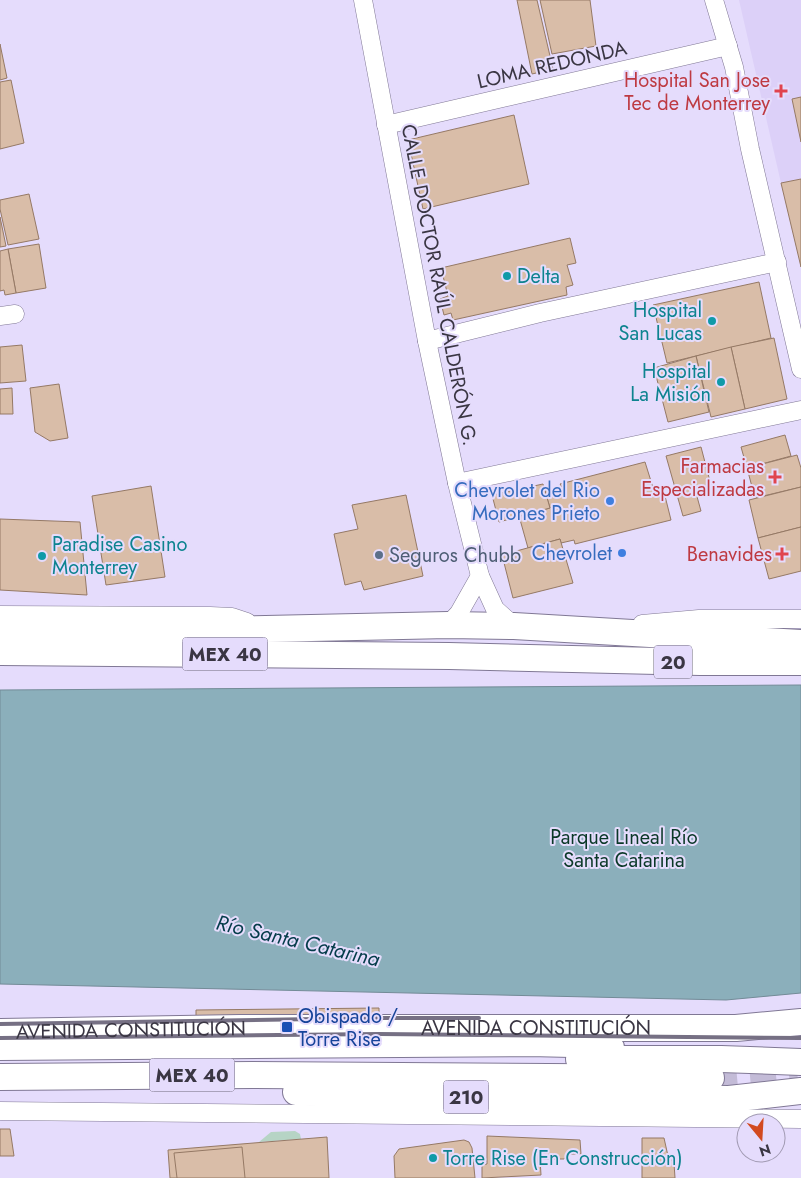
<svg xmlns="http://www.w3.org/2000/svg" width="801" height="1178" font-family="Jost,sans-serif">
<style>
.built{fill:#dcd0f8}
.green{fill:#b6d4c5}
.water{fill:#8bafbb;stroke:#738b97}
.building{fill:#d9bda8;stroke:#957965}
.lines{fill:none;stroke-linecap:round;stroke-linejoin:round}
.highway-tunnel{stroke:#c3bbd7;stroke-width:26;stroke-dasharray:26 13;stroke-linecap:butt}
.minor-casing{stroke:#807895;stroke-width:19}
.major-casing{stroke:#807895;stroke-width:24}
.highway-casing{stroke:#807895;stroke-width:28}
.minor{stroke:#fff;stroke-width:18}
.major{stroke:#fff;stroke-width:22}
.highway{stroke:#fff;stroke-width:26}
.rail{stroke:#767084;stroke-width:4}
.health-dot{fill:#e0444e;stroke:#e5dcfc;stroke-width:2}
.culture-dot{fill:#0f9aa8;stroke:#e5dcfc;stroke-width:2}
.shop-dot{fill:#3f7fe0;stroke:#e5dcfc;stroke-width:2}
.service-dot{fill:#5c6f8a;stroke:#e5dcfc;stroke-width:2}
.transit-dot{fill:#1a4fb4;stroke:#e5dcfc;stroke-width:2}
.labels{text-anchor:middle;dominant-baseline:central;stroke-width:4;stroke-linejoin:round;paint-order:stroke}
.shield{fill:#e5dcfc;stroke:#6d687a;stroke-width:1}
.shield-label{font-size:19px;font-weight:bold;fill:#3a3643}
.street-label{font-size:20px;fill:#3a3643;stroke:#e5dcfc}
.health-label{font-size:20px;fill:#be3a42;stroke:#e5dcfc;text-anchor:end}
.culture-label{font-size:20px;fill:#0d838f;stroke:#e5dcfc;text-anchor:start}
.shop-label{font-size:20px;fill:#366cbe;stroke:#e5dcfc;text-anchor:end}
.service-label{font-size:20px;fill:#4e5e75;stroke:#e5dcfc;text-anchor:start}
.park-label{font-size:20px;fill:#0a3827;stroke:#e5dcfc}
.transit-label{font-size:20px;fill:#164399;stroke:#e5dcfc;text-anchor:start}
.water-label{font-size:21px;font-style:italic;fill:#043c4a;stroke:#e5dcfc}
</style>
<rect width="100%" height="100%" fill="#e5dcfc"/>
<polygon class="built" points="739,0 801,0 801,267 781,183"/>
<polygon class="green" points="295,1131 300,1134 301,1139 259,1142 271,1132"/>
<polygon class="water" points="801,685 801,993 726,1000 0,984 0,690"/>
<g class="building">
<polygon points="517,0 537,0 553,69 532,74"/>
<polygon points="540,0 590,0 596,46 552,54"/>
<polygon points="0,44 7,78 0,80"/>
<polygon points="11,80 24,143 0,149 0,82"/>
<polygon points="801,97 801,142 792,99"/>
<polygon points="514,115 529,184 423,209 408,140"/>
<polygon points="801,179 801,267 781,183"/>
<polygon points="29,194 39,239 8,245 0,209 0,200"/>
<polygon points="0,217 6,246 0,247"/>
<polygon points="570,238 576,263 567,265 573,285 566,287 567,295 453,320 451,313 444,315 440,299 448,296 441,268"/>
<polygon points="39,244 46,288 16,293 8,249"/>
<polygon points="8,249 16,293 5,295 4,290 0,291 0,251"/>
<polygon points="759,282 771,338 667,363 653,305"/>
<polygon points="774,338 787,399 745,409 731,347"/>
<polygon points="22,345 26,381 0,383 0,347"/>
<polygon points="731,347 745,409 711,417 696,356"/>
<polygon points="696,356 709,412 668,422 654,368"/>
<polygon points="59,384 68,438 50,441 35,432 30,388"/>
<polygon points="12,388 13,414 0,414 0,389"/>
<polygon points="785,435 791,456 747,468 741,447"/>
<polygon points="701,447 712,489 696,493 701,511 683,516 666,456"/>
<polygon points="797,455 801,468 801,487 755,498 747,468"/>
<polygon points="645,462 655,494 664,492 671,520 575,544 574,540 561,543 560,539 528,548 519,516 550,508 545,491 562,487 560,484"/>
<polygon points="543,484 550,508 499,522 492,495"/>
<polygon points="151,486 165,577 106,585 92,496"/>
<polygon points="801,487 801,527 758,538 749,500"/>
<polygon points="406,495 423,576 364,590 361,581 345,585 334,534 358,529 352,505"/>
<polygon points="0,519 80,522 87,595 0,590"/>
<polygon points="801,527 801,571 769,579 758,538"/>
<polygon points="560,539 573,583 513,598 502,555"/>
<polygon points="379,1008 379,1045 196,1047 196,1010"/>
<polygon points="0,1129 10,1129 14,1156 0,1156"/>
<polygon points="487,1136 580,1140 581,1154 568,1154 564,1159 540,1159 541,1175 482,1178 482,1165 487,1164"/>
<polygon points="327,1137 329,1178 170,1178 168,1150"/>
<polygon points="642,1138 664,1138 668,1156 674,1163 675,1178 642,1178"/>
<polygon points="464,1140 469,1142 472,1148 475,1178 395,1178 394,1156 399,1149"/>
<polygon points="242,1147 245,1178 177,1178 174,1153"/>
</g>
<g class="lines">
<polyline class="highway-tunnel" points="711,1078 797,1070"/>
<g class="minor-casing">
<g id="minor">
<polyline points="363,0 427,341 457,483 480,576 495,609 514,626"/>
<polyline points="714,0 734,67 750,149 801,369"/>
<polyline points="386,125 728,46"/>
<polyline points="0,316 15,314"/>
<polyline points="427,341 540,313 777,262"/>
<polyline points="457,483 801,410"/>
<polyline points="0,615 210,616 232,617 247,622"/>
<polyline points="642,624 699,619 801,619"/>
<polyline points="448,625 459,613 480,576"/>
<polyline points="0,1111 801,1119"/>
</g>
</g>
<g class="major-casing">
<polyline id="major" points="0,1049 530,1045 613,1047"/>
</g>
<g class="highway-casing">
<g id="highway">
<polyline points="0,631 226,630 448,625 514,626 801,643"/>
<polyline points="0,652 449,656 700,662 801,662"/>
<path id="s1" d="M0,1032L240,1028H736L801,1022"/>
<polyline points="579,1059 721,1059 801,1062"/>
<polyline points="0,1077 252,1075 711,1078"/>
<polyline points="296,1092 381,1096 729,1099 801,1091"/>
</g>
</g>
<use href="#minor" class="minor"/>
<use href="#major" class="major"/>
<use href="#highway" class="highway"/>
<g class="rail">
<polyline points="0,1024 379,1018 479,1018"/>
<polyline points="0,1038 379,1034 801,1038"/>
</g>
</g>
<g class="health-dot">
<path d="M778.5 83.5h5v5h5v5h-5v5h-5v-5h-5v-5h5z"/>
<path d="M772.5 469.5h5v5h5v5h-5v5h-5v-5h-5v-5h5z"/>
<path d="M779.5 546.5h5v5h5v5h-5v5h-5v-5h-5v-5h5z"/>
</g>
<g class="culture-dot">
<circle cx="507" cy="276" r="5"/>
<circle cx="712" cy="321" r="5"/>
<circle cx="721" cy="382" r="5"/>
<circle cx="42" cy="556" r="5"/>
<circle cx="433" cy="1158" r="5"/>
</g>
<g class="shop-dot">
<circle cx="610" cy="501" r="5"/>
<circle cx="622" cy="553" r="5"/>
</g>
<circle class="service-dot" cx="379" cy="555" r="5"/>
<rect class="transit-dot" x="281" y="1021" width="12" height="12" rx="2.5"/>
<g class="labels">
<g class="shield">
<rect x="182.5" y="637.5" width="85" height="33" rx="4"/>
<rect x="654" y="645.5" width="38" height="33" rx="4"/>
<rect x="149.5" y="1058.5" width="85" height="33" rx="4"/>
<rect x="443.5" y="1080.5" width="45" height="33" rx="4"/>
</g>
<g class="shield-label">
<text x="225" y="654">MEX 40</text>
<text x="673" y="662">20</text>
<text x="192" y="1075">MEX 40</text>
<text x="466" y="1097">210</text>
</g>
<g class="street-label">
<text transform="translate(552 65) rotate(-13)">LOMA REDONDA</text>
<text transform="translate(439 285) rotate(79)">CALLE DOCTOR RAÚL CALDERÓN G.</text>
<text stroke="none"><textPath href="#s1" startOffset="536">AVENIDA CONSTITUCIÓN</textPath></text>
<text stroke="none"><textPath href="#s1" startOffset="131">AVENIDA CONSTITUCIÓN</textPath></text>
</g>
<g class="health-label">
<text x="770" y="80">Hospital San Jose<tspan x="770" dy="23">Tec de Monterrey</tspan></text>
<text x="764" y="466">Farmacias<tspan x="764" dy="23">Especializadas</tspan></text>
<text x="772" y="554">Benavides</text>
</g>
<g class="culture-label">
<text x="517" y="276">Delta</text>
<text x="702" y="310" text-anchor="end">Hospital<tspan x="702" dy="23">San Lucas</tspan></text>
<text x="711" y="371" text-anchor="end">Hospital<tspan x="711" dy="23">La Misión</tspan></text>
<text x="52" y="544">Paradise Casino<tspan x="52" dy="23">Monterrey</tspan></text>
<text x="443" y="1158">Torre Rise (En Construcción)</text>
</g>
<g class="shop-label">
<text x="600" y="490">Chevrolet del Rio<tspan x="600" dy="23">Morones Prieto</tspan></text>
<text x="612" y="553">Chevrolet</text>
</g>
<g class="service-label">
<text x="389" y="555">Seguros Chubb</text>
</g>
<g class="park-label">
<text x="624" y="837">Parque Lineal Río<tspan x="624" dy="23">Santa Catarina</tspan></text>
</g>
<g class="transit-label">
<text x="298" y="1016">Obispado /<tspan x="298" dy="23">Torre Rise</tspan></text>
</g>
<g class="water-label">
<text transform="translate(298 941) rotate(13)">Río Santa Catarina</text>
</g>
</g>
<g transform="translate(761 1138) rotate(162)"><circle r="24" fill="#e5dcfc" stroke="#a19ab2"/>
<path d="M0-4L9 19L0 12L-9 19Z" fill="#d24a20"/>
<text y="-8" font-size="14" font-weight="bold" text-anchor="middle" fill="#3a3643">N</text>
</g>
</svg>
